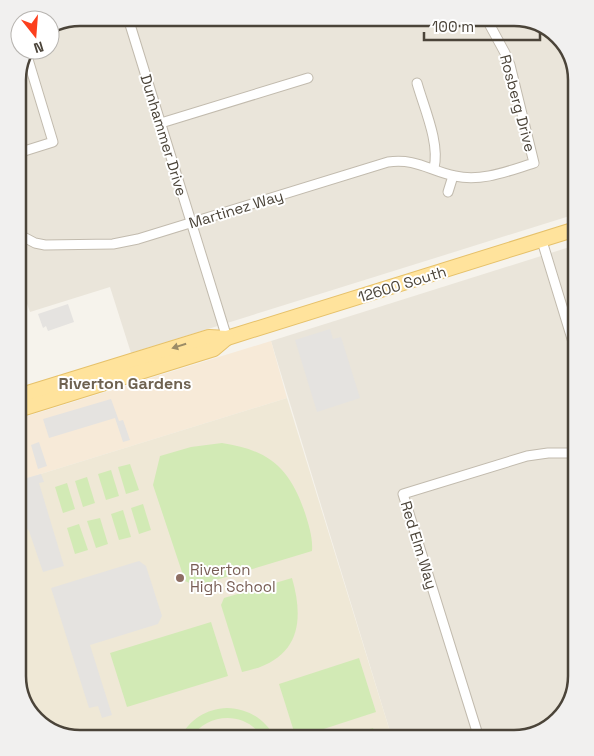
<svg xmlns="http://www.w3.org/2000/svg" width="594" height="756" font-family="'Space Grotesk',sans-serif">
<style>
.residential{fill:#eae5da}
.commercial{fill:#f7ead8}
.education{fill:#efe8d6}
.pitch{fill:#d2eab5}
.parking{fill:#e5e3e0}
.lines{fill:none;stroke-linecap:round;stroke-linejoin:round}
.street-casing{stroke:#c2bbae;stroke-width:11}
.primary-casing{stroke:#e6c16a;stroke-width:16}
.street{stroke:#fff;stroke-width:9}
.primary{stroke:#ffe39c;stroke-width:14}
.oneway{fill:#9c8c66}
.education-dot{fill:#8d6e63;stroke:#fff;stroke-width:2}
.labels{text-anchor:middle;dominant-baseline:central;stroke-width:4;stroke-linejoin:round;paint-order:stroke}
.street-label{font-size:15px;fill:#4b4439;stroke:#fff}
.education-label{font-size:15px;fill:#785e54;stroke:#fff;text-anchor:start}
.neighbourhood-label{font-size:16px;font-weight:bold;fill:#6e6250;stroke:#fff}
.rim{fill:none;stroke:#4b4439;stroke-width:2.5}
</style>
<rect width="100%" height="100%" fill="#f6f3ec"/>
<g class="residential">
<polygon points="80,18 517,18 545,26 566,46 576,80 576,214 131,353 110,287 30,312 26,301 18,303 18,76 30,50 50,50 50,29"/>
<polygon points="576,245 576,676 568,707 548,728 514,738 392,738 271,341"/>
</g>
<polygon class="commercial" points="271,341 287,398 18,481 18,419"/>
<polygon class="education" points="287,398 392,738 77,738 49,730 28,710 18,676 18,481"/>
<g class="pitch">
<path d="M222,443C269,450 290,468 305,513C309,526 313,538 312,551L196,586L185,581L153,485L160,456L191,447Z"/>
<polygon points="130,464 139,490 126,494 118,467"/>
<polygon points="111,470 119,496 106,500 98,474"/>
<polygon points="87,477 95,503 83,507 75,481"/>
<polygon points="67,483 75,509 63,513 55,487"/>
<polygon points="143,504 151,530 139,534 131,508"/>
<polygon points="123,510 131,537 119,540 111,514"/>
<polygon points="100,518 108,544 96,548 87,521"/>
<polygon points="79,524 88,550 75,554 67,528"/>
<path d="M292,578C306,627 296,661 242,672L221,605L224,598Z"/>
<polygon points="211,622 228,676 127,707 110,653"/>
<polygon points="359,658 376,712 296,738 279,684"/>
<path d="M227,708C249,709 265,719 275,738H263C246,711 208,712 191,738H180C190,719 206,709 227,708Z"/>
<polygon points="373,728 376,738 339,738"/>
</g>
<g class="parking">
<polygon points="68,304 74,322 48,331 46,326 43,328 38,314"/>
<polygon points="330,329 333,339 341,337 360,398 317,412 295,340"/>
<polygon points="111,399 119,421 123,420 130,440 123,442 115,418 49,438 43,419"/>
<polygon points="39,442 47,466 38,469 31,445"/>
<polygon points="41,474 44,482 39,483 64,566 43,572 29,531 18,518 18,502 24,492 20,480"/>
<polygon points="139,561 146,566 162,616 158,624 90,645 112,715 102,718 98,706 89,708 51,588"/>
</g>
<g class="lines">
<g class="street-casing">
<g id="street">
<polyline points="128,18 227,338"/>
<path d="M417,83C424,108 440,143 434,168"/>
<polyline points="161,123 308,78"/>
<polyline points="18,153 53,142 27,56"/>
<polyline points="448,192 453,176"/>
<path d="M18,234L35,243L45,245L113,244L138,239L388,162C416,158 430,171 455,176C482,182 508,171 534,163L510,65L505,53L486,18"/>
<polyline points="542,241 576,352"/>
<polyline points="479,738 403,494 527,456 548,453 576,453"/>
</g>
</g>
<g class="primary-casing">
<g id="primary">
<polyline points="18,396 209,337 227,338 576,229"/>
<polyline points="18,410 214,349 227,338"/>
</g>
</g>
<use href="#street" class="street"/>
<use href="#primary" class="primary"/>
</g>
<defs><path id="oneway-solid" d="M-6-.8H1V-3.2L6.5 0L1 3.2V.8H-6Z" transform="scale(1.25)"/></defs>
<use class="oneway" href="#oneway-solid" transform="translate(179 346) rotate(163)"/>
<circle class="education-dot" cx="180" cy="578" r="5"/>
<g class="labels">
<g class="street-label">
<text transform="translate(518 103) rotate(75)">Rosberg Drive</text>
<text transform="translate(164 135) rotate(73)">Dunhammer Drive</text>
<text transform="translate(236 209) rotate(-17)">Martinez Way</text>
<text transform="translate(402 284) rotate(-17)">12600 South</text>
<text transform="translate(419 545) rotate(73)">Red Elm Way</text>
</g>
<g class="education-label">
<text x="190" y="569">Riverton<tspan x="190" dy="17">High School</tspan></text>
</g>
<g class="neighbourhood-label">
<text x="125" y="383">Riverton Gardens</text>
</g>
</g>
<path d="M0 0H594V756H0ZM80 26H514A54 54 0 0 1 568 80V676A54 54 0 0 1 514 730H80A54 54 0 0 1 26 676V80A54 54 0 0 1 80 26Z" fill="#f1f0ef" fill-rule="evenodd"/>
<path class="rim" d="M80 26H514A54 54 0 0 1 568 80V676A54 54 0 0 1 514 730H80A54 54 0 0 1 26 676V80A54 54 0 0 1 80 26Z"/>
<g transform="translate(35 35) rotate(163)"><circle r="24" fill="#ffffff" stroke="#b7b4b0"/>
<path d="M0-4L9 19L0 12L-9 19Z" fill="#fc3f1d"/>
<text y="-8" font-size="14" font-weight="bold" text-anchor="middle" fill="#4b4439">N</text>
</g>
<path d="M424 32v8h116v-8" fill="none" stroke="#4b4439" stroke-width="2.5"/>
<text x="432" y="32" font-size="15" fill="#4b4439" stroke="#ffffff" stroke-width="4" paint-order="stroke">100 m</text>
</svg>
